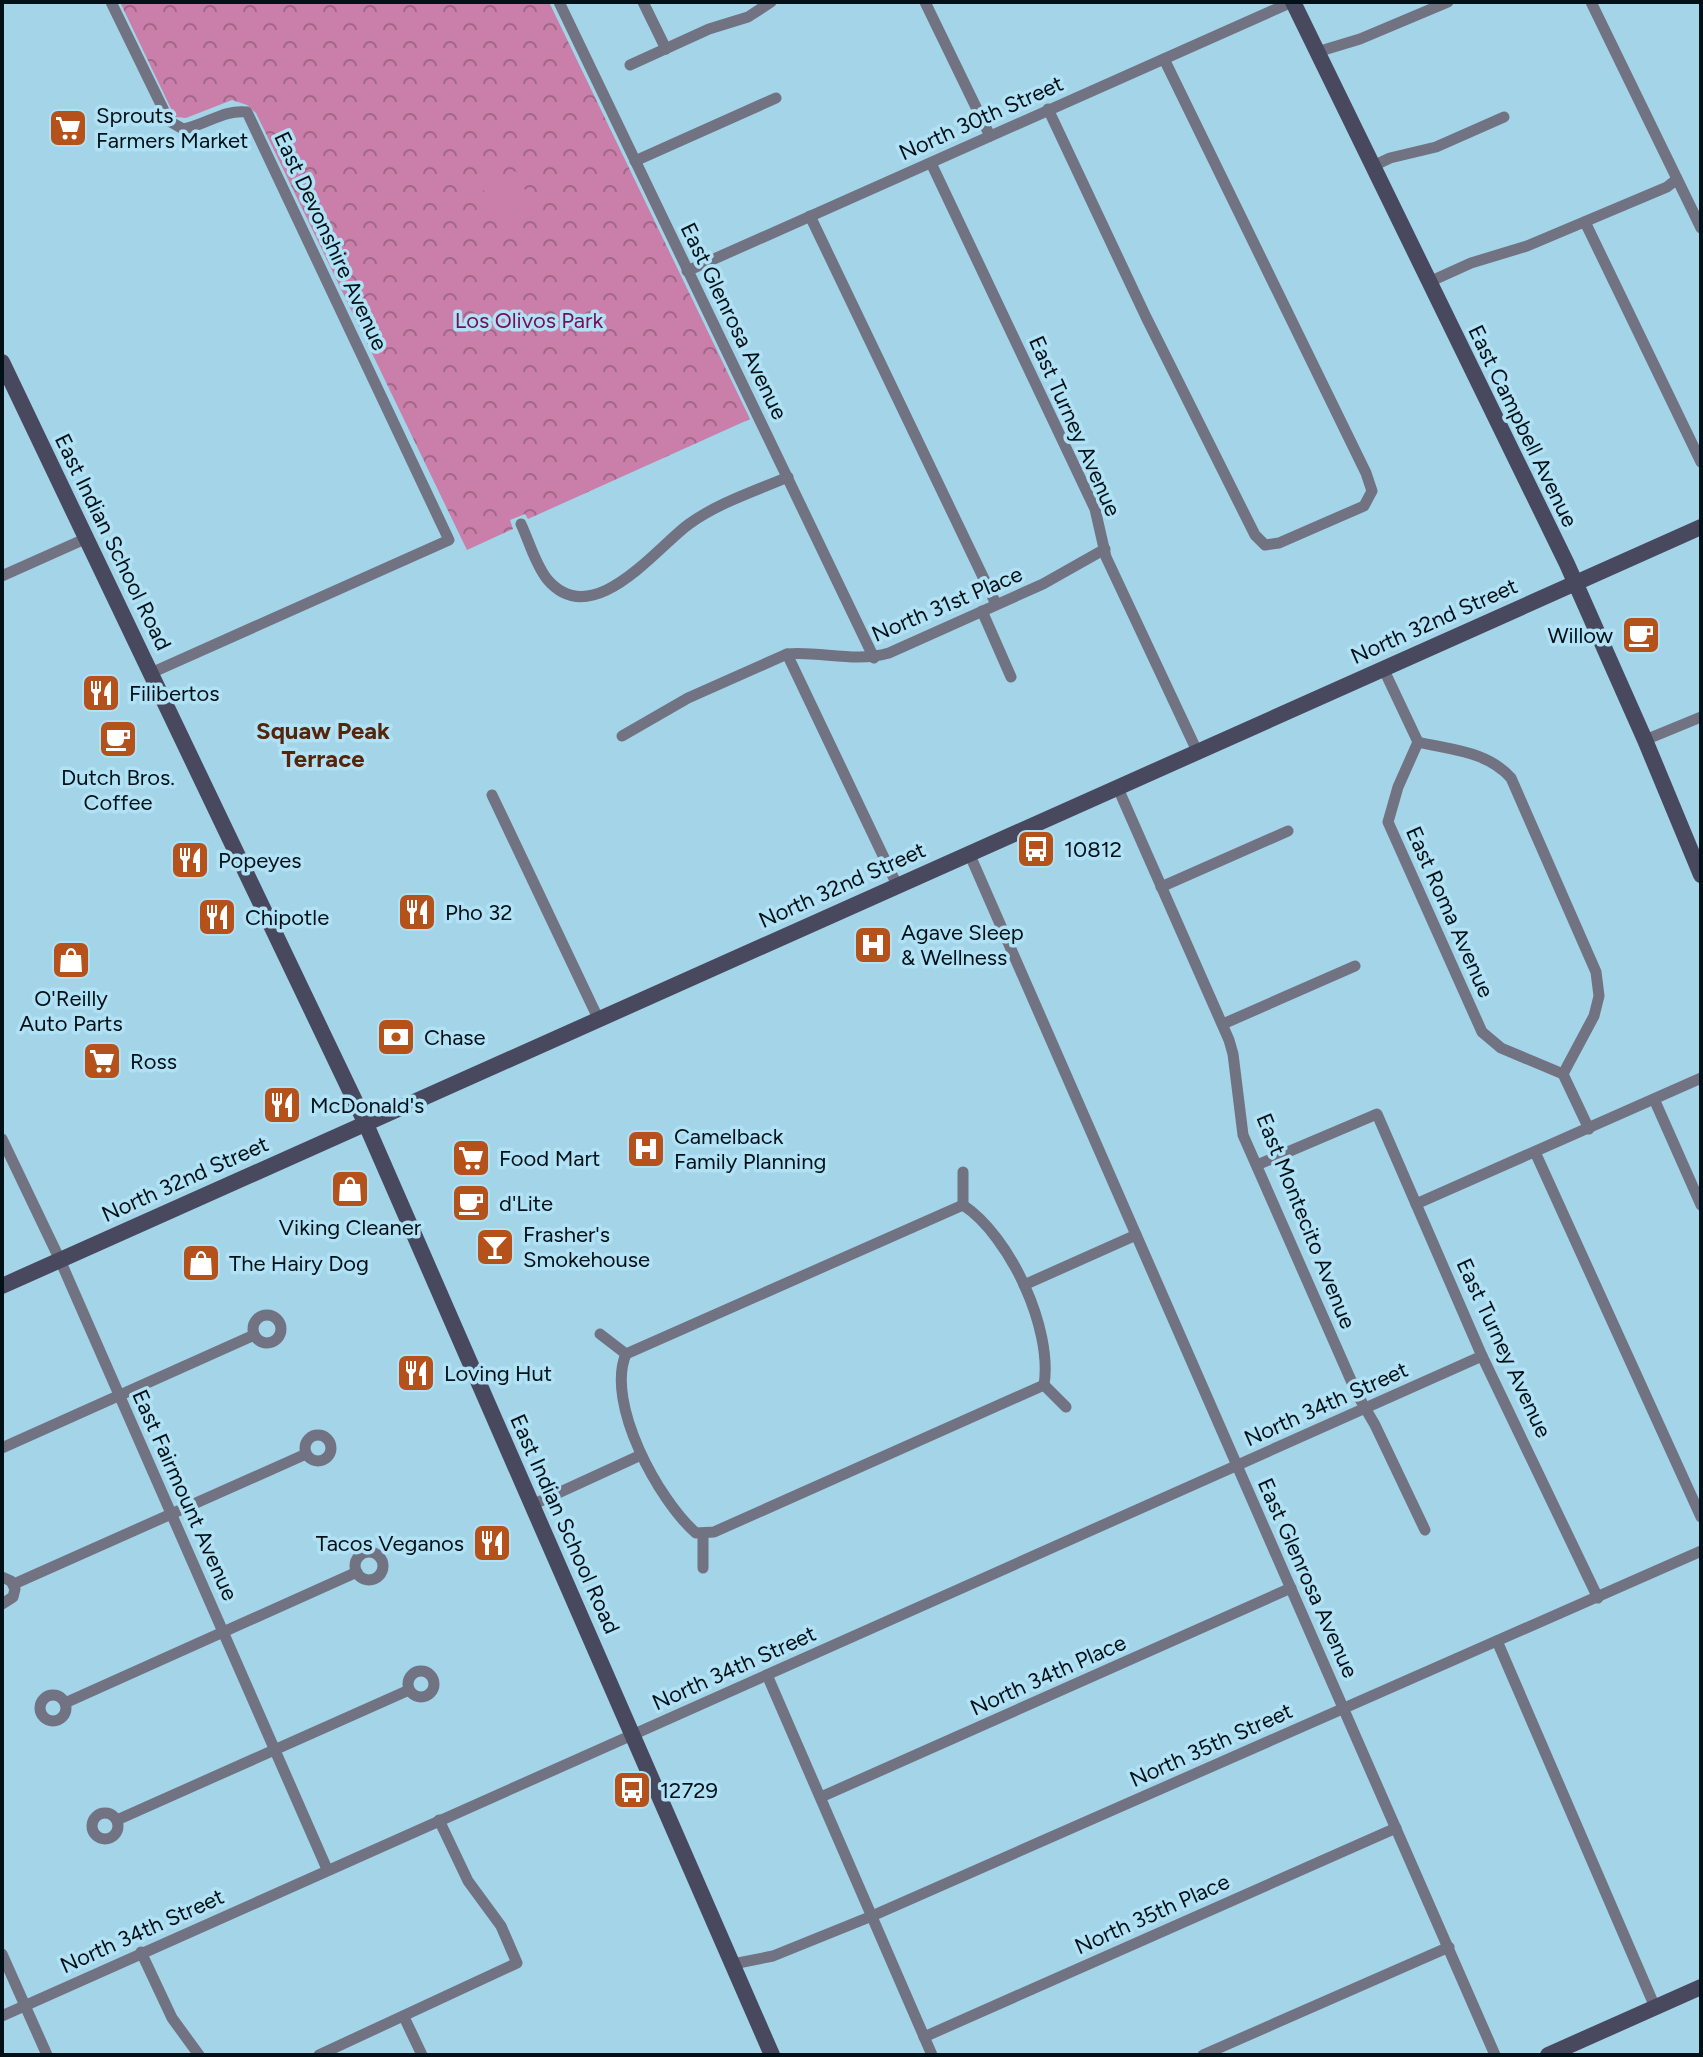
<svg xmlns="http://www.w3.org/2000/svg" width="1703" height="2057" font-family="Figtree,sans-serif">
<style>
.park{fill:url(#park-crowns)}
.pitch{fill:#c97fa9}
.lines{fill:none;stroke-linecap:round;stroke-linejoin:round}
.street{stroke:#717282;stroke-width:11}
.secondary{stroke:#48485f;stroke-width:16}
.labels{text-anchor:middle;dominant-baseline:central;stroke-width:7;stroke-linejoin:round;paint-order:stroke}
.poi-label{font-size:22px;fill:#011117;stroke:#b1e1f4;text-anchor:start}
.street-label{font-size:22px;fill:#011117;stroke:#b1e1f4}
.park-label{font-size:22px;fill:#780d57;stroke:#b1e1f4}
.neighbourhood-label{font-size:24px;font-weight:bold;fill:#54240b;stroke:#b1e1f4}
</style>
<defs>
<pattern id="park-crowns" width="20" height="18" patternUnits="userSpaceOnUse" patternTransform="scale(2)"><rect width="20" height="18" fill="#c97fa9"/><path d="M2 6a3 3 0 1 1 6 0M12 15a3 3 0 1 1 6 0" fill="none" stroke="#a16789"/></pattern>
</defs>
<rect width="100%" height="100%" fill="#a4d4e7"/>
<polygon class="park" points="120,2 549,2 750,419 528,519 525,514 510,520 513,529 467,550 256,113 247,105 232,100 186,118 175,117"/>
<polygon class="pitch" points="516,171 537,215 503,231 500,230 482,186"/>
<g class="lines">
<g class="street">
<path d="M111,2L169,121L183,129C206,125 224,109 247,112L449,540L151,673"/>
<polyline points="559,2 874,658"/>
<polyline points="643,2 666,49"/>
<polyline points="925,2 990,136"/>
<polyline points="1591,2 1701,228"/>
<polyline points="1317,52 1360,39 1448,2"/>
<polyline points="630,65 709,29 748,17 771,2"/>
<polyline points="1048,109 1146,317 1255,535 1265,545 1279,543 1364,506 1372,491 1366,473 1164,59"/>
<polyline points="635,161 776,98"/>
<polyline points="931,163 1095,509 1106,557 1197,751"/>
<polyline points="1373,166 1390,158 1436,147 1504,117"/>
<polyline points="810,216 996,604"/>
<polyline points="1585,222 1701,462"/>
<polyline points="687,271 1292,2"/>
<polyline points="1429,282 1471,263 1527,246 1667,187 1677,179"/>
<path d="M521,524C529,541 535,564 547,579C592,633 656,548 689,524C718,503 755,491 788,477"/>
<polyline points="2,576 87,538"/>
<polyline points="982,611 1011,677"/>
<polyline points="787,654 897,885"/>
<polyline points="1383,668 1418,742 1398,787 1388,822 1482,1032 1501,1048 1563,1074 1589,1129"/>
<path d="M622,736L688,698L787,654C821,651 855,663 889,653L1043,584L1105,549"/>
<polyline points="1645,740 1701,717"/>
<path d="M1418,742C1451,750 1487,751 1511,778L1596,972L1599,996L1594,1016L1563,1074"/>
<polyline points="1117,786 1229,1040 1233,1054 1243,1135 1357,1394 1375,1425 1425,1530"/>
<polyline points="492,795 598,1018"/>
<polyline points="969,853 1495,2055"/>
<polyline points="1161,887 1288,831"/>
<polyline points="1223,1024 1355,966"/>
<polyline points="1654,1099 1701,1205"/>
<polyline points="2,1139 60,1260 327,1869"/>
<polyline points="1535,1152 1701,1517"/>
<polyline points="1257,1165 1377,1114 1482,1356 1598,1598"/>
<polyline points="1416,1204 1701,1078"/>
<path d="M963,1205C1010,1236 1053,1329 1044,1385L714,1532L696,1533C659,1501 605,1403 626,1354Z"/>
<polyline points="963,1205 963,1172"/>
<polyline points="1024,1285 1136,1235"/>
<circle cx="267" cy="1329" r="14"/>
<polyline points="600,1334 626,1354"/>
<polyline points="1044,1385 1066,1407"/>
<circle cx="318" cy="1448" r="13"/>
<polyline points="2,1448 254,1335"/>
<polyline points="532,1505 641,1455"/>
<circle cx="369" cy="1566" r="14"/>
<polyline points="703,1568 703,1535"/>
<polyline points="2,1577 11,1581 15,1589 13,1597 2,1604"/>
<polyline points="14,1584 306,1454"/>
<polyline points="1497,1641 1655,2007"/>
<circle cx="421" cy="1684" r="13"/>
<polyline points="767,1675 932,2055"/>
<circle cx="53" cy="1708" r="13"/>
<polyline points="65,1703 357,1572"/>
<polyline points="821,1797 1291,1588"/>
<circle cx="105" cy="1826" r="13"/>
<polyline points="117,1820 409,1690"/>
<polyline points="141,1952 172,2018 199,2055"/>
<polyline points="2,1954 47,2055"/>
<polyline points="733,1964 773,1956 872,1916 1701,1551"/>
<polyline points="2,2016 1482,1356"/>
<polyline points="404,2017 422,2055"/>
<polyline points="924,2037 1396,1828"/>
<polyline points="319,2055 517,1963 501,1926 468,1881 439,1820"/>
<polyline points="1203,2055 1449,1947"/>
</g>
<g class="secondary">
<polyline points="1293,2 1567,564 1645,740 1701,875"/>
<polyline points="2,362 365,1122 772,2055"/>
<polyline points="2,1286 1701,527"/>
<polyline points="1548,2055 1701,1987"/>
</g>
</g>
<defs>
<g id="supermarket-square" transform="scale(2)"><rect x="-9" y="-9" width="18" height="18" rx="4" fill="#b5511b" stroke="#b1e1f4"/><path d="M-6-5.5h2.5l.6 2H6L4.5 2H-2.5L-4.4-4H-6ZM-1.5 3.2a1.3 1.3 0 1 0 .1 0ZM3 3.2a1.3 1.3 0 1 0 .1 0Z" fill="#fff"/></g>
<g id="cafe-square" transform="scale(2)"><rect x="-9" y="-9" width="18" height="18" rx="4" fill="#b5511b" stroke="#b1e1f4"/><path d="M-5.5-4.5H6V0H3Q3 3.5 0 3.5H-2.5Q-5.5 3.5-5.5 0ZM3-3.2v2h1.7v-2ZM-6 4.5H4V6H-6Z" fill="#fff"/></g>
<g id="restaurant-square" transform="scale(2)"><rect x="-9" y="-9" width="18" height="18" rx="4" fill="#b5511b" stroke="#b1e1f4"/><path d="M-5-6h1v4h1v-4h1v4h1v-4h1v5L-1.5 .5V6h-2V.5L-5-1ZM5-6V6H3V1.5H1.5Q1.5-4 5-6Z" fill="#fff"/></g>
<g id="bus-square" transform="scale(2)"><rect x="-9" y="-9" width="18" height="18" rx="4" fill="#b5511b" stroke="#b1e1f4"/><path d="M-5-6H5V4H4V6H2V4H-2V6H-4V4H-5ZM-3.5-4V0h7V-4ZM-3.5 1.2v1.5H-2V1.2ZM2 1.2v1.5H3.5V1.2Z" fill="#fff"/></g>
<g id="hospital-square" transform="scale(2)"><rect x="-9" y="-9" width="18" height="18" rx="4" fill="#b5511b" stroke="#b1e1f4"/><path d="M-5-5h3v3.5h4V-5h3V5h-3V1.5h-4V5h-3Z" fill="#fff"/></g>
<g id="shop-square" transform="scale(2)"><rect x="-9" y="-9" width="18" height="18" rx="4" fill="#b5511b" stroke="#b1e1f4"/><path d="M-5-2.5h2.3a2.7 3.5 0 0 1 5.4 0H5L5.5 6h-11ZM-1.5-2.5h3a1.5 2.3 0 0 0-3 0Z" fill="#fff"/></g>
<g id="bank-square" transform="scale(2)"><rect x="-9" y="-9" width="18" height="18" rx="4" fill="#b5511b" stroke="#b1e1f4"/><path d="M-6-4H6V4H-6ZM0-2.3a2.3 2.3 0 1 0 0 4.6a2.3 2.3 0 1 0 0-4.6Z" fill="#fff"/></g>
<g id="bar-square" transform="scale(2)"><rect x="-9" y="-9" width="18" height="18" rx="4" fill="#b5511b" stroke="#b1e1f4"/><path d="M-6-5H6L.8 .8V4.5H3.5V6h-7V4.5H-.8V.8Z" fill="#fff"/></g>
</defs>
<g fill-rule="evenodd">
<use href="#supermarket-square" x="68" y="128"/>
<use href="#cafe-square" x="1641" y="635"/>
<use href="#restaurant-square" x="101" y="693"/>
<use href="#cafe-square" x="118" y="739"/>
<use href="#bus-square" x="1036" y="849"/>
<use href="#restaurant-square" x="190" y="860"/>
<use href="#restaurant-square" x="417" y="912"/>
<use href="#restaurant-square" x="217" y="917"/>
<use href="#hospital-square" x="873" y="945"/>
<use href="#shop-square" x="71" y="960"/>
<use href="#bank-square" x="396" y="1037"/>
<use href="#supermarket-square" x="102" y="1061"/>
<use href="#restaurant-square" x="282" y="1105"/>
<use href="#hospital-square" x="646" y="1149"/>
<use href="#supermarket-square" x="471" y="1158"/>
<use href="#shop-square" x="350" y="1189"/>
<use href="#cafe-square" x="471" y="1203"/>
<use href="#bar-square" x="495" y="1247"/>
<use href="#shop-square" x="201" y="1263"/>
<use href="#restaurant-square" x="416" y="1373"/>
<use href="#restaurant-square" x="492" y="1543"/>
<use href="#bus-square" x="632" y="1790"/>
</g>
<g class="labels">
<g class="poi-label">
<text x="96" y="115">Sprouts<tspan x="96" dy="25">Farmers Market</tspan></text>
<text x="1613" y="635" text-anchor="end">Willow</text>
<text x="129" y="693">Filibertos</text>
<text x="118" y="777" text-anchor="middle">Dutch Bros.<tspan x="118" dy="25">Coffee</tspan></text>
<text x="1064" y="849">10812</text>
<text x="218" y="860">Popeyes</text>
<text x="445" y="912">Pho 32</text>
<text x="245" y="917">Chipotle</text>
<text x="901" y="932">Agave Sleep<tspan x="901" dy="25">&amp; Wellness</tspan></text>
<text x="71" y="998" text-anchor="middle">O'Reilly<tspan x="71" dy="25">Auto Parts</tspan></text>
<text x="424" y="1037">Chase</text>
<text x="130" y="1061">Ross</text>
<text x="310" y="1105">McDonald's</text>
<text x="674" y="1136">Camelback<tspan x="674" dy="25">Family Planning</tspan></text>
<text x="499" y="1158">Food Mart</text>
<text x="499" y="1203">d'Lite</text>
<text x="350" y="1227" text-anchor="middle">Viking Cleaner</text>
<text x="523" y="1234">Frasher's<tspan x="523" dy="25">Smokehouse</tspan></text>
<text x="229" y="1263">The Hairy Dog</text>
<text x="444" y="1373">Loving Hut</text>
<text x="464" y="1543" text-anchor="end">Tacos Veganos</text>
<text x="660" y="1790">12729</text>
</g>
<g class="street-label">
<text transform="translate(981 118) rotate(-24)">North 30th Street</text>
<text transform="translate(331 241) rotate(65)">East Devonshire Avenue</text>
<text transform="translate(734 321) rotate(64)">East Glenrosa Avenue</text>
<text transform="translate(1075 426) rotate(66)">East Turney Avenue</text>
<text transform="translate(1523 426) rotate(64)">East Campbell Avenue</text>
<text transform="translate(113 542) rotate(64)">East Indian School Road</text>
<text transform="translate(947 604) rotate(-23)">North 31st Place</text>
<text transform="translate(1434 621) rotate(-24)">North 32nd Street</text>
<text transform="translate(842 885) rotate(-24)">North 32nd Street</text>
<text transform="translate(1450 912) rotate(66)">East Roma Avenue</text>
<text transform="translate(185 1179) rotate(-24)">North 32nd Street</text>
<text transform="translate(1306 1221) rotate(68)">East Montecito Avenue</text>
<text transform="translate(1504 1348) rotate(65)">East Turney Avenue</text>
<text transform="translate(1326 1404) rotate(-24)">North 34th Street</text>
<text transform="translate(185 1495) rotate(66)">East Fairmount Avenue</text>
<text transform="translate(565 1524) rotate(66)">East Indian School Road</text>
<text transform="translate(1308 1578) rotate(66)">East Glenrosa Avenue</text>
<text transform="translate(734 1668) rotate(-24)">North 34th Street</text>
<text transform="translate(1048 1675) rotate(-24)">North 34th Place</text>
<text transform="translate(1211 1745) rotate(-24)">North 35th Street</text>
<text transform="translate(1152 1914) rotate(-24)">North 35th Place</text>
<text transform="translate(142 1931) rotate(-24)">North 34th Street</text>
</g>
<g class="park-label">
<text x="529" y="320">Los Olivos Park</text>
</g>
<g class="neighbourhood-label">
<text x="323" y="730">Squaw Peak<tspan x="323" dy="28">Terrace</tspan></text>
</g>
</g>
<rect width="1703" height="2057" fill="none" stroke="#011117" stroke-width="8"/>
</svg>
